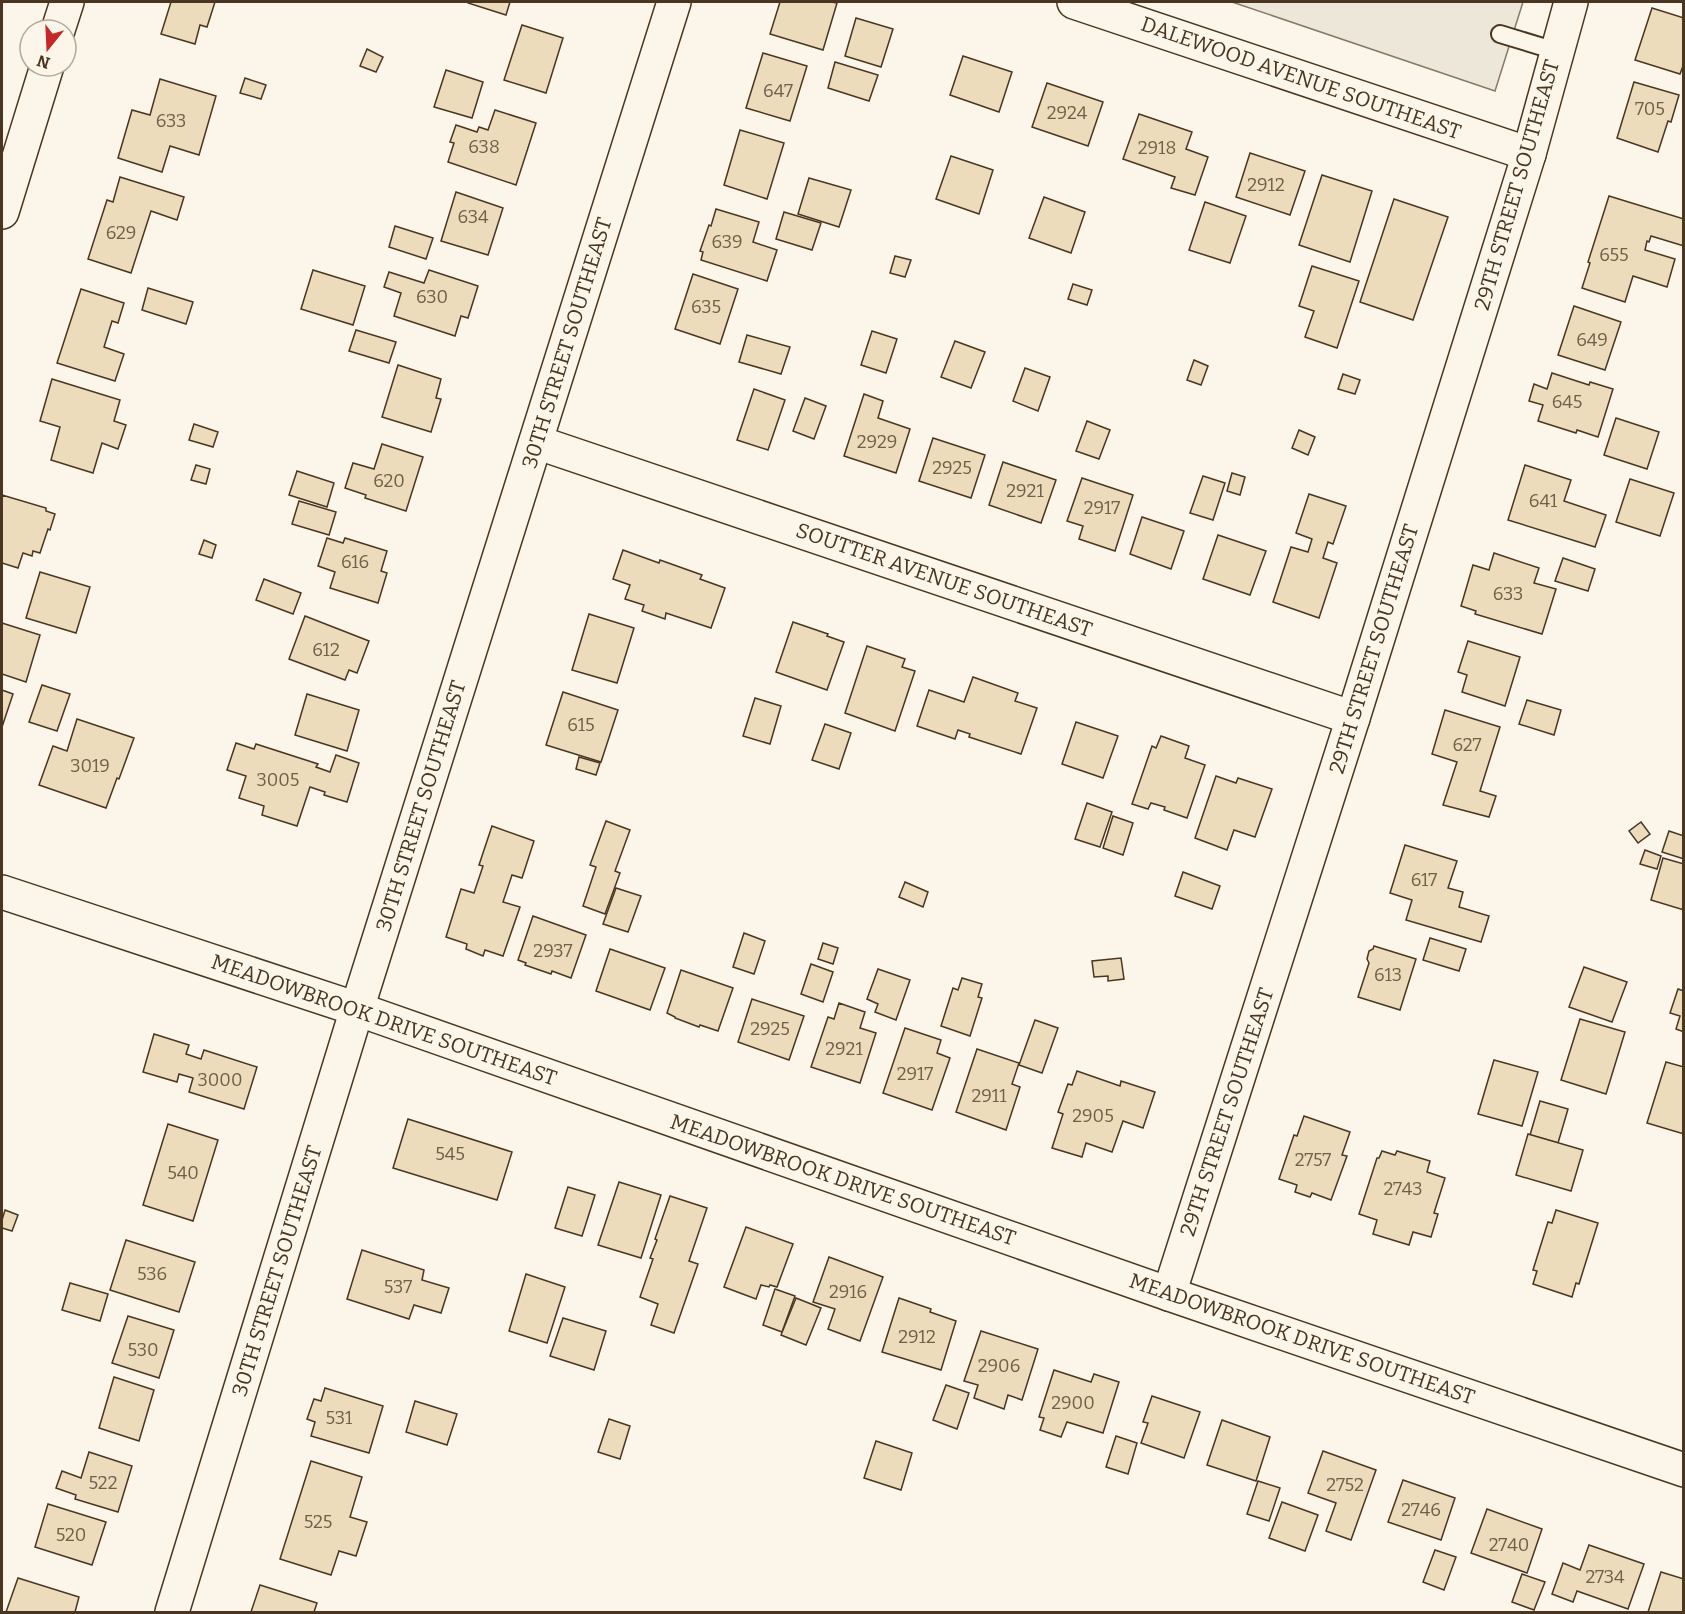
<svg xmlns="http://www.w3.org/2000/svg" width="1685" height="1614" font-family="Bitter,serif">
<style>
.parking{fill:#ede7d9;stroke:#887966;stroke-width:1.5}
.building{fill:#ecdcbc;stroke:#4a3520;stroke-width:1.5}
.lines{fill:none;stroke-linecap:round;stroke-linejoin:round}
.lane-casing{stroke:#4a3520;stroke-width:20}
.street-casing{stroke:#4a3520;stroke-width:36}
.lane{stroke:#fbf6e9;stroke-width:16}
.street{stroke:#fbf6e9;stroke-width:33}
.labels{text-anchor:middle;dominant-baseline:central;stroke-width:4.5;stroke-linejoin:round;paint-order:stroke}
.number-label{font-size:18px;fill:#725f47}
.street-label{font-size:21px;fill:#4a3520;stroke:#fbf6e9}
</style>
<rect width="100%" height="100%" fill="#fbf6e9"/>
<polygon class="parking" points="1232,2 1523,2 1495,91"/>
<g class="building">
<polygon points="171,2 215,2 207,27 200,25 195,44 161,34"/>
<polygon points="468,2 510,2 506,15 468,3"/>
<polygon points="780,2 831,2 837,3 823,50 770,34"/>
<polygon points="1652,8 1684,18 1684,63 1680,74 1635,60"/>
<polygon points="856,18 893,29 881,67 845,56"/>
<polygon points="522,25 563,38 546,93 504,80"/>
<polygon points="367,49 383,57 376,72 360,66"/>
<polygon points="763,53 807,66 790,121 746,108"/>
<polygon points="963,56 1012,72 999,112 950,95"/>
<polygon points="835,62 878,75 869,101 828,88"/>
<polygon points="446,70 483,82 472,118 434,107"/>
<polygon points="245,78 266,85 261,99 240,93"/>
<polygon points="160,79 216,96 199,155 170,146 162,172 118,158 132,110 150,115"/>
<polygon points="1634,82 1679,95 1671,122 1668,121 1658,152 1617,138"/>
<polygon points="1047,83 1103,102 1088,146 1032,127"/>
<polygon points="495,110 536,123 516,185 448,162 454,143 450,142 456,125 477,132 479,127 488,130"/>
<polygon points="1139,114 1192,132 1186,149 1208,157 1195,195 1171,188 1175,177 1123,159"/>
<polygon points="740,130 784,143 767,199 724,185"/>
<polygon points="1250,153 1305,171 1290,215 1236,197"/>
<polygon points="951,156 993,170 979,214 936,199"/>
<polygon points="1322,175 1372,191 1350,262 1299,245"/>
<polygon points="120,177 184,197 177,220 151,211 131,273 88,259 107,200 113,202"/>
<polygon points="809,178 851,190 839,227 798,214"/>
<polygon points="456,192 503,208 488,255 441,241"/>
<polygon points="1609,196 1684,219 1684,246 1651,236 1649,242 1647,241 1645,250 1675,259 1667,287 1633,276 1625,302 1582,288 1590,263 1588,262"/>
<polygon points="1044,197 1085,212 1071,253 1029,238"/>
<polygon points="1394,199 1448,217 1413,320 1360,302"/>
<polygon points="1205,202 1246,216 1230,263 1189,250"/>
<polygon points="716,209 759,222 753,242 777,250 767,281 701,260 703,252 700,251 709,225 711,226"/>
<polygon points="784,212 821,223 812,250 776,239"/>
<polygon points="395,226 433,238 426,259 389,247"/>
<polygon points="895,256 911,260 905,277 890,273"/>
<polygon points="1312,266 1359,281 1337,348 1305,337 1314,311 1299,306"/>
<polygon points="313,270 365,286 353,325 301,309"/>
<polygon points="429,270 478,286 468,318 461,316 455,336 394,316 401,293 384,287 389,272 424,283"/>
<polygon points="693,274 738,289 720,344 675,329"/>
<polygon points="1073,284 1092,290 1087,305 1068,299"/>
<polygon points="148,288 193,302 186,324 142,310"/>
<polygon points="81,289 124,303 118,323 112,321 104,347 124,354 115,381 57,363"/>
<polygon points="1574,306 1621,322 1605,370 1558,355"/>
<polygon points="356,330 396,342 389,363 349,351"/>
<polygon points="872,331 897,339 886,373 861,365"/>
<polygon points="747,335 790,347 781,374 739,362"/>
<polygon points="955,341 985,352 971,388 941,377"/>
<polygon points="1194,360 1208,366 1201,385 1187,380"/>
<polygon points="398,365 441,379 436,398 441,399 431,432 382,417"/>
<polygon points="1025,368 1050,377 1038,411 1013,401"/>
<polygon points="1552,373 1589,385 1590,382 1613,389 1598,437 1577,430 1576,433 1538,421 1543,405 1529,401 1534,384 1547,389"/>
<polygon points="1343,374 1360,380 1355,394 1338,389"/>
<polygon points="52,379 120,400 114,421 126,425 118,449 102,443 93,473 51,460 60,427 40,421"/>
<polygon points="754,389 785,400 768,450 737,440"/>
<polygon points="864,394 883,401 878,418 910,429 896,473 844,456"/>
<polygon points="805,398 826,406 814,439 793,431"/>
<polygon points="1616,418 1659,432 1647,469 1604,455"/>
<polygon points="1087,421 1110,430 1099,459 1076,451"/>
<polygon points="194,424 218,432 213,447 189,440"/>
<polygon points="1299,430 1315,437 1308,455 1292,448"/>
<polygon points="933,438 985,455 971,498 919,481"/>
<polygon points="382,444 423,457 406,511 365,498 366,495 345,488 353,463 374,469"/>
<polygon points="1003,462 1056,480 1041,523 989,505"/>
<polygon points="196,465 210,469 206,484 191,480"/>
<polygon points="1525,465 1571,480 1564,501 1606,515 1595,547 1508,520"/>
<polygon points="297,471 334,483 327,507 289,495"/>
<polygon points="1232,473 1245,477 1240,495 1227,491"/>
<polygon points="1203,476 1225,483 1213,520 1190,513"/>
<polygon points="1082,478 1133,495 1115,551 1079,539 1083,526 1067,521"/>
<polygon points="1630,479 1674,493 1660,536 1616,522"/>
<polygon points="1309,494 1346,506 1333,544 1328,542 1323,558 1337,563 1319,618 1273,602 1291,547 1308,552 1312,539 1296,533"/>
<polygon points="2,495 46,508 46,511 55,514 50,530 48,529 40,553 33,551 32,556 23,553 18,568 2,563"/>
<polygon points="299,501 336,512 329,535 292,524"/>
<polygon points="1142,517 1184,531 1171,569 1130,554"/>
<polygon points="1218,535 1266,551 1250,595 1203,579"/>
<polygon points="327,538 343,543 345,538 387,551 381,571 387,573 378,603 330,588 335,572 318,566"/>
<polygon points="204,540 216,545 212,558 199,554"/>
<polygon points="623,550 659,563 660,560 702,575 700,579 725,588 711,628 666,613 665,619 642,611 644,605 625,599 630,585 613,579"/>
<polygon points="1494,553 1539,568 1534,583 1556,589 1542,634 1475,614 1476,611 1461,606 1473,565 1489,570"/>
<polygon points="1563,558 1595,569 1588,591 1555,581"/>
<polygon points="40,572 90,587 76,633 26,618"/>
<polygon points="264,579 301,593 293,614 256,600"/>
<polygon points="589,614 634,628 617,683 572,670"/>
<polygon points="305,616 369,641 357,673 349,670 345,680 289,659"/>
<polygon points="793,622 828,634 827,636 844,642 827,690 776,672"/>
<polygon points="2,623 40,635 26,682 2,674"/>
<polygon points="1468,641 1520,657 1505,706 1462,692 1467,675 1458,672"/>
<polygon points="867,646 905,659 902,667 915,671 895,731 845,713"/>
<polygon points="973,677 1018,693 1015,701 1037,708 1021,754 969,737 970,734 958,730 955,739 917,726 929,690 964,702"/>
<polygon points="42,685 70,694 57,731 29,722"/>
<polygon points="2,690 13,694 2,727"/>
<polygon points="563,692 618,710 601,762 546,745"/>
<polygon points="307,694 359,710 347,751 295,735"/>
<polygon points="755,698 781,706 770,744 743,736"/>
<polygon points="1527,700 1561,710 1554,735 1519,724"/>
<polygon points="1445,710 1500,727 1480,791 1496,796 1489,817 1443,805 1457,762 1432,754"/>
<polygon points="77,719 134,738 119,779 117,778 106,808 39,785 53,746 67,751"/>
<polygon points="1076,722 1118,736 1103,778 1062,764"/>
<polygon points="825,724 851,733 839,769 812,760"/>
<polygon points="1161,736 1189,746 1185,758 1205,765 1187,818 1164,810 1165,807 1151,803 1148,809 1132,804 1152,746 1156,748"/>
<polygon points="236,743 254,749 256,744 318,764 316,767 330,772 336,755 359,763 347,802 324,795 325,792 310,787 297,826 262,815 264,806 239,798 246,776 227,770"/>
<polygon points="579,757 600,763 596,775 576,769"/>
<polygon points="1216,776 1236,783 1238,778 1272,789 1255,837 1234,830 1227,850 1195,838"/>
<polygon points="1087,803 1112,812 1100,847 1075,839"/>
<polygon points="1113,816 1133,823 1123,855 1103,848"/>
<polygon points="606,821 630,830 615,871 620,873 605,914 583,906 596,867 590,865"/>
<polygon points="1641,822 1650,834 1638,843 1629,831"/>
<polygon points="492,826 534,841 522,878 512,875 503,902 520,907 503,956 485,950 483,956 466,949 467,944 446,937 461,889 474,893 483,866 479,865"/>
<polygon points="1669,831 1684,836 1684,859 1662,852"/>
<polygon points="1405,845 1457,861 1448,888 1463,892 1459,907 1489,916 1481,942 1406,920 1412,900 1390,893"/>
<polygon points="1645,850 1661,856 1657,869 1640,864"/>
<polygon points="1663,858 1684,864 1684,910 1651,900"/>
<polygon points="1183,872 1220,886 1212,909 1175,896"/>
<polygon points="905,882 928,892 923,907 899,897"/>
<polygon points="616,888 641,896 628,932 603,924"/>
<polygon points="533,916 586,935 571,978 552,971 551,974 525,965 526,963 518,960"/>
<polygon points="744,933 765,941 754,974 733,967"/>
<polygon points="1430,938 1466,949 1459,971 1423,960"/>
<polygon points="823,943 838,948 833,964 818,959"/>
<polygon points="1374,946 1416,959 1400,1010 1358,997 1369,963 1367,959 1369,951 1373,949"/>
<polygon points="610,949 665,968 650,1010 596,991"/>
<polygon points="1121,958 1124,979 1108,981 1108,976 1094,977 1092,961"/>
<polygon points="811,964 833,972 823,1002 801,994"/>
<polygon points="1584,967 1627,982 1612,1022 1569,1007"/>
<polygon points="878,969 910,980 896,1020 875,1012 878,1004 867,999"/>
<polygon points="681,970 733,988 718,1031 700,1025 699,1027 675,1018 675,1017 667,1013"/>
<polygon points="962,978 982,984 978,997 982,998 970,1036 941,1026 953,988 958,990"/>
<polygon points="1678,989 1684,991 1684,1032 1676,1029 1680,1016 1670,1013"/>
<polygon points="752,999 804,1016 789,1060 738,1042"/>
<polygon points="839,1003 865,1012 860,1028 876,1033 860,1083 811,1067 828,1017 834,1019"/>
<polygon points="1580,1019 1625,1032 1606,1094 1561,1080"/>
<polygon points="1035,1020 1058,1028 1042,1073 1019,1065"/>
<polygon points="905,1028 941,1040 937,1053 950,1058 932,1110 883,1093"/>
<polygon points="154,1034 189,1045 186,1054 201,1059 204,1050 257,1067 244,1109 189,1092 193,1078 179,1074 177,1082 143,1072"/>
<polygon points="977,1049 1019,1063 1012,1084 1020,1087 1006,1130 956,1112"/>
<polygon points="1494,1060 1538,1072 1522,1126 1478,1114"/>
<polygon points="1666,1062 1684,1067 1684,1134 1647,1123"/>
<polygon points="1077,1071 1120,1086 1121,1081 1155,1092 1143,1128 1123,1121 1112,1152 1086,1143 1082,1157 1052,1148 1063,1114 1058,1112 1068,1084 1072,1085"/>
<polygon points="1540,1101 1568,1109 1558,1143 1530,1135"/>
<polygon points="1304,1116 1350,1132 1342,1155 1347,1156 1331,1200 1312,1193 1310,1197 1295,1192 1297,1185 1279,1179 1294,1135 1297,1136"/>
<polygon points="408,1119 512,1152 497,1200 393,1168"/>
<polygon points="168,1124 218,1140 193,1221 143,1205"/>
<polygon points="1528,1134 1583,1150 1571,1191 1516,1175"/>
<polygon points="1382,1151 1395,1155 1397,1151 1430,1161 1427,1172 1445,1178 1434,1213 1438,1214 1431,1237 1413,1232 1409,1245 1373,1234 1377,1220 1359,1214 1377,1158 1379,1158"/>
<polygon points="619,1182 661,1195 641,1258 598,1245"/>
<polygon points="568,1187 595,1195 582,1236 555,1228"/>
<polygon points="670,1196 707,1208 689,1261 698,1264 674,1333 651,1325 658,1304 640,1297 653,1259 650,1258 657,1240 655,1239"/>
<polygon points="5,1210 18,1215 12,1231 2,1228 2,1220"/>
<polygon points="1556,1210 1598,1223 1579,1284 1576,1283 1572,1297 1533,1284 1537,1271 1533,1270 1548,1222 1552,1223"/>
<polygon points="746,1227 793,1244 777,1287 770,1285 769,1287 761,1285 756,1299 724,1287"/>
<polygon points="126,1240 195,1262 179,1312 110,1290"/>
<polygon points="362,1250 424,1270 422,1280 449,1288 441,1313 414,1305 409,1319 347,1299"/>
<polygon points="829,1257 883,1277 860,1341 828,1329 835,1309 813,1302"/>
<polygon points="526,1274 565,1287 547,1343 509,1331"/>
<polygon points="70,1283 108,1294 100,1321 62,1310"/>
<polygon points="775,1289 795,1296 782,1332 763,1325"/>
<polygon points="796,1298 821,1308 806,1345 781,1335"/>
<polygon points="899,1298 931,1309 930,1312 956,1321 941,1370 882,1352"/>
<polygon points="128,1316 174,1330 159,1378 112,1363"/>
<polygon points="563,1318 606,1331 594,1370 550,1356"/>
<polygon points="981,1331 1038,1349 1022,1400 1008,1395 1004,1409 974,1398 978,1385 964,1381"/>
<polygon points="1054,1370 1091,1382 1094,1374 1119,1382 1103,1433 1067,1422 1061,1437 1040,1430 1044,1418 1039,1417"/>
<polygon points="114,1377 154,1390 139,1441 99,1428"/>
<polygon points="946,1385 969,1393 957,1429 933,1420"/>
<polygon points="325,1388 383,1406 369,1453 311,1436 315,1422 307,1419 314,1399 321,1401"/>
<polygon points="1152,1396 1200,1412 1184,1458 1141,1443 1148,1423 1143,1422"/>
<polygon points="415,1401 457,1414 447,1445 406,1432"/>
<polygon points="609,1419 630,1426 620,1459 598,1452"/>
<polygon points="1222,1420 1270,1437 1256,1481 1207,1465"/>
<polygon points="1116,1436 1137,1443 1128,1474 1106,1467"/>
<polygon points="876,1441 912,1453 901,1490 864,1478"/>
<polygon points="1323,1451 1376,1470 1351,1540 1326,1531 1336,1503 1308,1493"/>
<polygon points="89,1452 132,1466 118,1512 75,1499 76,1495 56,1488 62,1471 81,1478"/>
<polygon points="311,1461 362,1477 350,1517 367,1522 356,1556 339,1551 331,1575 280,1559"/>
<polygon points="1403,1480 1455,1498 1441,1540 1388,1522"/>
<polygon points="1258,1481 1280,1488 1269,1521 1247,1514"/>
<polygon points="1282,1502 1318,1515 1305,1551 1269,1538"/>
<polygon points="48,1504 106,1522 92,1565 35,1547"/>
<polygon points="1487,1509 1542,1529 1527,1573 1471,1553"/>
<polygon points="1589,1545 1644,1564 1628,1609 1577,1591 1573,1602 1552,1594 1563,1563 1580,1570"/>
<polygon points="1435,1550 1456,1557 1444,1590 1423,1582"/>
<polygon points="1661,1572 1684,1579 1684,1612 1648,1612"/>
<polygon points="1522,1574 1545,1582 1534,1610 1512,1602"/>
<polygon points="18,1578 79,1597 75,1612 6,1612"/>
<polygon points="260,1585 317,1603 314,1612 251,1612"/>
</g>
<g class="lines">
<g class="lane-casing">
<polyline id="lane" points="1500,34 1556,51"/>
</g>
<g class="street-casing">
<g id="street">
<polyline points="1074,2 1529,154"/>
<polyline points="58,30 67,2"/>
<polyline points="2,212 47,66"/>
<polyline points="536,442 1353,718"/>
<polyline points="2,892 357,1009 1169,1294 1684,1470"/>
<polyline points="1169,1294 1353,718 1529,154 1571,2"/>
<polyline points="172,1612 357,1009 674,2"/>
</g>
</g>
<use href="#lane" class="lane"/>
<use href="#street" class="street"/>
</g>
<g class="labels">
<g class="number-label">
<text x="778" y="91">647</text>
<text x="1650" y="109">705</text>
<text x="1067" y="113">2924</text>
<text x="171" y="121">633</text>
<text x="484" y="147">638</text>
<text x="1157" y="148">2918</text>
<text x="1266" y="185">2912</text>
<text x="473" y="217">634</text>
<text x="121" y="233">629</text>
<text x="727" y="242">639</text>
<text x="1614" y="255">655</text>
<text x="432" y="297">630</text>
<text x="706" y="307">635</text>
<text x="1592" y="340">649</text>
<text x="1567" y="402">645</text>
<text x="877" y="442">2929</text>
<text x="952" y="468">2925</text>
<text x="389" y="481">620</text>
<text x="1025" y="491">2921</text>
<text x="1543" y="501">641</text>
<text x="1102" y="508">2917</text>
<text x="355" y="562">616</text>
<text x="1508" y="594">633</text>
<text x="326" y="650">612</text>
<text x="581" y="725">615</text>
<text x="1467" y="745">627</text>
<text x="90" y="766">3019</text>
<text x="278" y="780">3005</text>
<text x="1424" y="880">617</text>
<text x="553" y="951">2937</text>
<text x="1388" y="975">613</text>
<text x="770" y="1029">2925</text>
<text x="844" y="1049">2921</text>
<text x="915" y="1074">2917</text>
<text x="220" y="1080">3000</text>
<text x="989" y="1096">2911</text>
<text x="1093" y="1116">2905</text>
<text x="450" y="1154">545</text>
<text x="1313" y="1160">2757</text>
<text x="183" y="1173">540</text>
<text x="1403" y="1189">2743</text>
<text x="152" y="1274">536</text>
<text x="398" y="1287">537</text>
<text x="848" y="1292">2916</text>
<text x="917" y="1337">2912</text>
<text x="143" y="1350">530</text>
<text x="999" y="1366">2906</text>
<text x="1073" y="1403">2900</text>
<text x="339" y="1418">531</text>
<text x="103" y="1483">522</text>
<text x="1345" y="1485">2752</text>
<text x="1421" y="1510">2746</text>
<text x="318" y="1522">525</text>
<text x="71" y="1535">520</text>
<text x="1509" y="1545">2740</text>
<text x="1605" y="1577">2734</text>
</g>
<g class="street-label">
<text transform="translate(1301 78) rotate(19)">DALEWOOD AVENUE SOUTHEAST</text>
<text transform="translate(1517 185) rotate(-74)">29TH STREET SOUTHEAST</text>
<text transform="translate(567 343) rotate(-73)">30TH STREET SOUTHEAST</text>
<text transform="translate(944 580) rotate(19)">SOUTTER AVENUE SOUTHEAST</text>
<text transform="translate(1374 649) rotate(-73)">29TH STREET SOUTHEAST</text>
<text transform="translate(421 806) rotate(-73)">30TH STREET SOUTHEAST</text>
<text transform="translate(384 1020) rotate(19)">MEADOWBROOK DRIVE SOUTHEAST</text>
<text transform="translate(1227 1112) rotate(-72)">29TH STREET SOUTHEAST</text>
<text transform="translate(843 1180) rotate(19)">MEADOWBROOK DRIVE SOUTHEAST</text>
<text transform="translate(277 1271) rotate(-73)">30TH STREET SOUTHEAST</text>
<text transform="translate(1302 1339) rotate(19)">MEADOWBROOK DRIVE SOUTHEAST</text>
</g>
</g>
<rect width="1685" height="1614" fill="none" stroke="#4a3520" stroke-width="6"/>
<g transform="translate(48 48) rotate(198)"><circle r="28" fill="#fbf6e9" stroke="#b4a999" stroke-width="1.5"/>
<path d="M0-4.5L10 22L0 15L-10 22Z" fill="#c62828"/>
<text y="-9" font-size="16" font-weight="bold" text-anchor="middle" fill="#4a3520">N</text>
</g>
</svg>
